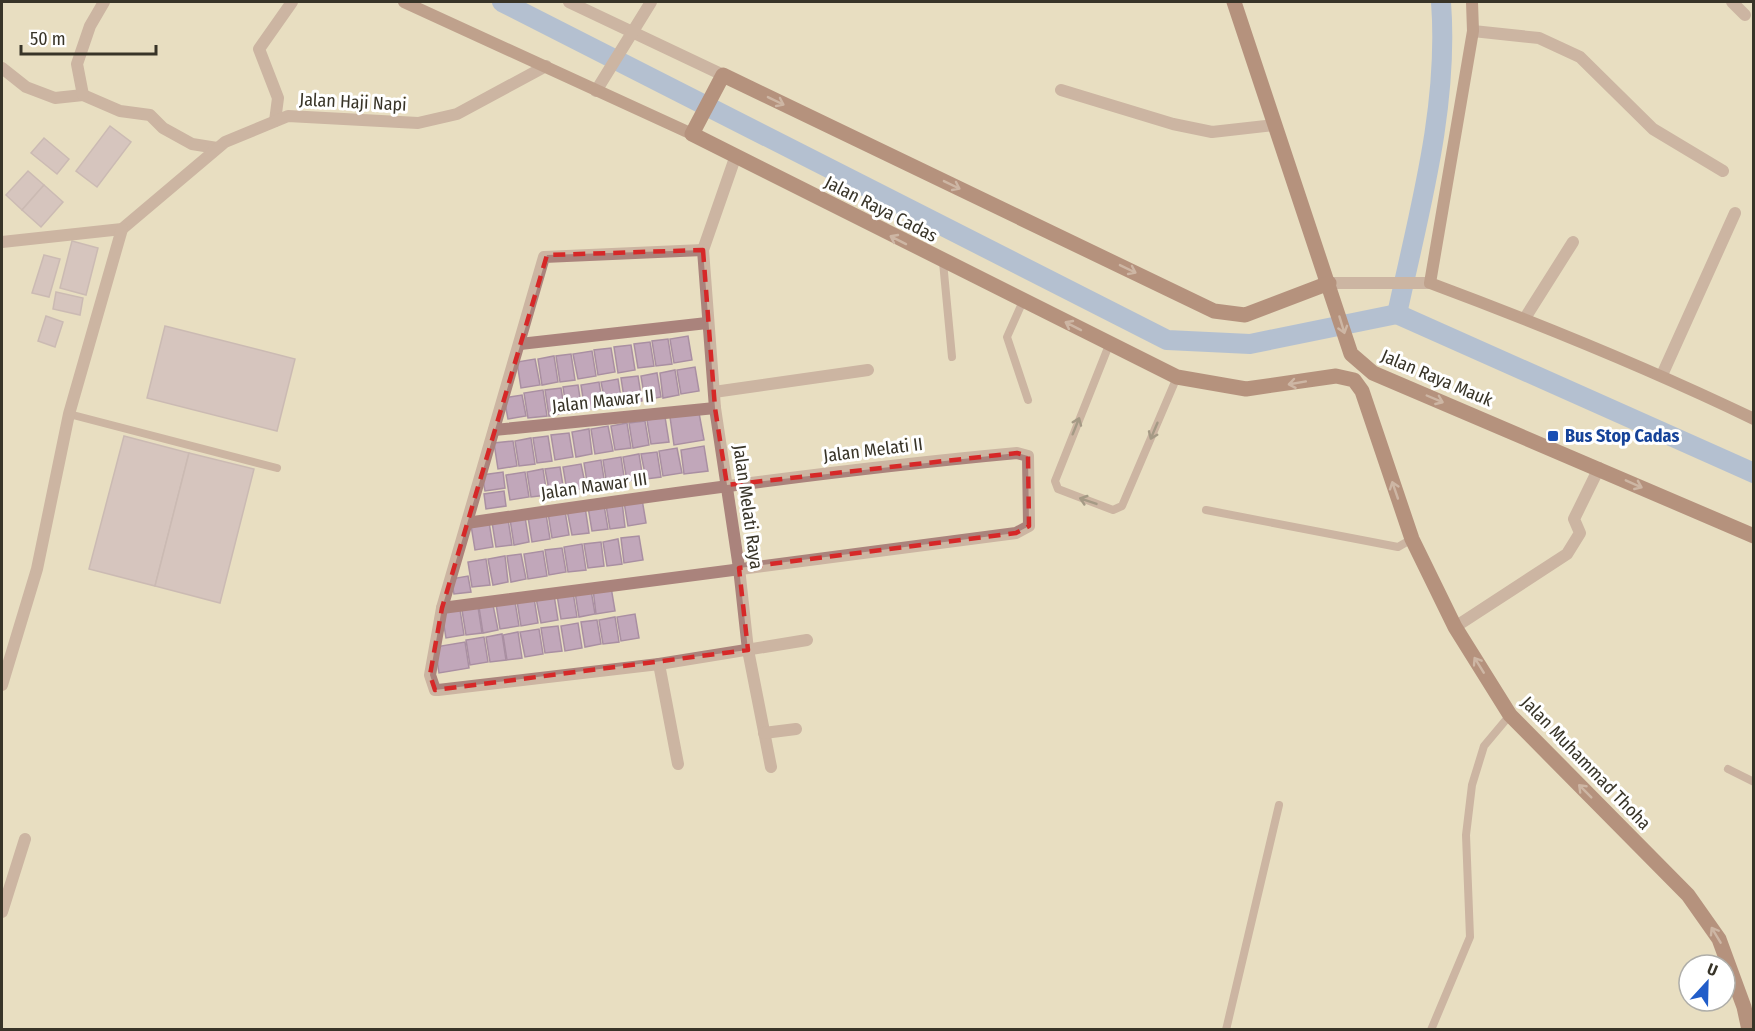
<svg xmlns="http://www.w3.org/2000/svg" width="1755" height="1031" font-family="'Fira Sans Condensed',sans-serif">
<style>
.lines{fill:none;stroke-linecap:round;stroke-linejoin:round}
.canal{stroke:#779ce2;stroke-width:20}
.building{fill:#c1a7ba;stroke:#a98fa2;stroke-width:1.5}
.lane{stroke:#aa837c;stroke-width:8}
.street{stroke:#aa837c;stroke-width:12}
.secondary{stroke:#8e574d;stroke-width:12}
.primary{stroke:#78362c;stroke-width:15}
.oneway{stroke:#ae8680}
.oneway2{stroke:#54483d}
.marked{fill:none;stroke:#d62828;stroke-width:4.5;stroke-dasharray:12 8;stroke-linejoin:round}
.transit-dot{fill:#1a4fb4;stroke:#fff;stroke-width:2}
.labels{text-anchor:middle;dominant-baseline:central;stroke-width:6;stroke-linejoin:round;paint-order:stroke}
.street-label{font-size:18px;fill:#383428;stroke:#fff}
.transit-label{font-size:18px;font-weight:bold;fill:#164399;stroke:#fff;text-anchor:start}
</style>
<rect width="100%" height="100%" fill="#e8dec1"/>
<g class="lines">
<g class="canal">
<polyline points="502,2 1167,340 1250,344 1397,314"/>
<polyline points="1397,314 1754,473"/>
<path d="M1397,314C1419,212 1449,107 1441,2"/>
</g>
</g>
<g class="building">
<polygon points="110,126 131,142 97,187 76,171"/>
<polygon points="44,138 69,159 57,174 31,153"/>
<polygon points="28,171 44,185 22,210 6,195"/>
<polygon points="44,185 63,202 41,227 22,210"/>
<polygon points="72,241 98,248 86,295 60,288"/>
<polygon points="44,255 60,259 49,297 32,293"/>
<polygon points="56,292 83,298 80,315 53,309"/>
<polygon points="46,316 63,322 55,347 38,341"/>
<polygon points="165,326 295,359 277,431 147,398"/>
<polygon points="688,336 692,360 674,363 670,339"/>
<polygon points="668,339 672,364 656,366 652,341"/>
<polygon points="650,342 654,366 638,368 634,344"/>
<polygon points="631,345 635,370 618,373 614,347"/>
<polygon points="611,348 615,372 598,375 594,350"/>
<polygon points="592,351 596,376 578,379 573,354"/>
<polygon points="571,354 575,380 560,382 556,356"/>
<polygon points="554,356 558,382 542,385 538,359"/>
<polygon points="535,359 540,385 521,388 517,362"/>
<polygon points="695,367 699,391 681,394 677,370"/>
<polygon points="675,370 679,395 663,398 660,373"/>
<polygon points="657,373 661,397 645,400 641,376"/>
<polygon points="638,376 642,401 625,404 621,378"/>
<polygon points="618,379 622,404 606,406 601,382"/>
<polygon points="599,382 603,407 585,410 581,385"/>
<polygon points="578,385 582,411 567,413 563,387"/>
<polygon points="561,388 565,413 549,416 545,390"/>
<polygon points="543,390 547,416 528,418 524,393"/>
<polygon points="522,395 526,416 508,419 504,398"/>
<polygon points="699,413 704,440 674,445 670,417"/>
<polygon points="665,417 669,442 651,444 647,420"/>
<polygon points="645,421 649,445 633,448 629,423"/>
<polygon points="627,423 631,448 615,450 611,426"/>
<polygon points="608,426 613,451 595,454 591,429"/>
<polygon points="589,429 592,454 576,457 572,432"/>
<polygon points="569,433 573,457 555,460 551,435"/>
<polygon points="124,436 189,453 155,586 89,569"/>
<polygon points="548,436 552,461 537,463 533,438"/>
<polygon points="531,438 535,464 519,466 515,441"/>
<polygon points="513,441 517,466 498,469 494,443"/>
<polygon points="704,446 708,471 684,474 681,450"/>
<polygon points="677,448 682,473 663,476 659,451"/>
<polygon points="657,452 661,477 646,479 641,454"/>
<polygon points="189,453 254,469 220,603 155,586"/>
<polygon points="639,454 643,479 627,481 623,457"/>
<polygon points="621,457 625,483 607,485 603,460"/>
<polygon points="601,460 605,485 588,488 584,463"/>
<polygon points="581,464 586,488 567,491 563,467"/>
<polygon points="560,467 564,492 550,495 545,469"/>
<polygon points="543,469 547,495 531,497 527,472"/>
<polygon points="503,472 505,488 485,491 482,475"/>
<polygon points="525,472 529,497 510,500 506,475"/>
<polygon points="504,491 506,506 486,509 484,494"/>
<polygon points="642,499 646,523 628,526 624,502"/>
<polygon points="622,502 625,527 610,529 606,505"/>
<polygon points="604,505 608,529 592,531 588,507"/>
<polygon points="585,507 589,533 572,535 567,510"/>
<polygon points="565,511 569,535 552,538 548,513"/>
<polygon points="546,514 550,539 532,542 528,517"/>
<polygon points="525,517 529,542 514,545 510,519"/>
<polygon points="508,519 512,545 496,547 492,522"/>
<polygon points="489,522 493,547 475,550 471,525"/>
<polygon points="639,536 643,560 624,563 621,538"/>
<polygon points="618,539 622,564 607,566 603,542"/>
<polygon points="601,542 604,566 588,568 584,544"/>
<polygon points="582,544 586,570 568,572 564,547"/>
<polygon points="562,548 566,572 549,575 545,550"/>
<polygon points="543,551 547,576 528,579 524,554"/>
<polygon points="521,554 526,579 511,582 507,556"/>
<polygon points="505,556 508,582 493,585 488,559"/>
<polygon points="486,559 490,585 472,587 468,562"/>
<polygon points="468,576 471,592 454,594 451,579"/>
<polygon points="611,587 615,611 596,614 593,589"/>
<polygon points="591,590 595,614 579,617 575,592"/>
<polygon points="573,592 577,617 561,619 557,595"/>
<polygon points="554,595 558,620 541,623 536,598"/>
<polygon points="534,598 538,623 521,626 517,601"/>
<polygon points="515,602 519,626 500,629 496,604"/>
<polygon points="493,605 498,630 483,633 479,607"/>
<polygon points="478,607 482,633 466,635 462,610"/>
<polygon points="460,610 464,635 446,638 442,613"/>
<polygon points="635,614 639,638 621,641 617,617"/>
<polygon points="615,617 619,642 603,644 599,620"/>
<polygon points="597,620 601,644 585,647 581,622"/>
<polygon points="578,623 582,648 565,651 561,626"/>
<polygon points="558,626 562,651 545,653 541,628"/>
<polygon points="539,629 543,654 525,657 520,632"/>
<polygon points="518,632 522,658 507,660 503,635"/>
<polygon points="502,634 506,660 490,662 486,637"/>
<polygon points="484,637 488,662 470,665 466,640"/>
<polygon points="465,642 469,668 439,673 435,647"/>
</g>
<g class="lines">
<g class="lane">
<polyline points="943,262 952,357"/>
<polyline points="1023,301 1007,337 1028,400"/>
<polyline points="1109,345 1055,481 1058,489 1113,510 1122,506 1177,377"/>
<polyline points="69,414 277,468"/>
<polyline points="1206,510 1398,547 1412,539"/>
<polyline points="1728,769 1754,782"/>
<polyline points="1226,1030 1279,805"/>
<polyline points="1431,1030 1470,937 1466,835 1472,785 1484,746 1510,715"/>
</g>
<g class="street">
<polyline points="569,2 723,75"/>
<polyline points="1732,2 1745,15"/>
<polyline points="1473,31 1539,38 1580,57 1653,129 1723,171"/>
<polyline points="2,68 26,87 55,98 83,95 120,111 150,115 163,128 192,144 217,148"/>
<polyline points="1061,90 1173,124 1212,132 1274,125"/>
<polyline points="596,91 651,2"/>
<polyline points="83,95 77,64 90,26 104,2"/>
<polyline points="275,121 278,98 259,49 292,2"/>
<polyline points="735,158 703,250 715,408 739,568 748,650 771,767"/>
<polyline points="2,242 122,229 225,142 288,116 418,123 457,114 546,66"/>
<polyline points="703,250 544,257 442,608 430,675 435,690 438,690 659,664 807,640"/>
<polyline points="1329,283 1430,283"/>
<polyline points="1525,318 1573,242"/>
<polyline points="520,344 707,323"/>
<polyline points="1662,375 1735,213"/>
<polyline points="714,392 868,370"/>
<polyline points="494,430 715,408"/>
<path d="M442,608L1016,533L1029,526L1028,456L1017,453C833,470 650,496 467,523"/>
<polyline points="1455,627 1567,554 1580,533 1574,519 1599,468"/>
<polyline points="659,664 678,764"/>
<polyline points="2,685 37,569 69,414 122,229"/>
<polyline points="764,733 796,729"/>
<polyline points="2,912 25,839"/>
</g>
<g class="secondary">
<polyline points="404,2 692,134"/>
<path d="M1472,2L1473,31L1430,283C1540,324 1648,368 1754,419"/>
</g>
<g class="primary">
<polyline points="1234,2 1351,354 1373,373 1754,536"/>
<polyline points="1329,283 1245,315 1214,311 723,75 692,134 1177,377 1246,389 1336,376 1354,380 1362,391 1412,539 1455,627 1510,715 1688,895 1719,939 1744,1007 1749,1030"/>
</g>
</g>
<defs><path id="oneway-shaft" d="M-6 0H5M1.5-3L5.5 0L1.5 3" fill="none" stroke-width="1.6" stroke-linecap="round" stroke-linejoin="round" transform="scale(1.5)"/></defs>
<g class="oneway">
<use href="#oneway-shaft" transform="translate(776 101) rotate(26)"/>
<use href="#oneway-shaft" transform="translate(952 185) rotate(26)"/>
<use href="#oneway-shaft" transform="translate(898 240) rotate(-153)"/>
<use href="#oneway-shaft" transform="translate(1128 269) rotate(26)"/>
<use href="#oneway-shaft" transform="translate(1342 325) rotate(73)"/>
<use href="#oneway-shaft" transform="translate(1073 326) rotate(-153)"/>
<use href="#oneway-shaft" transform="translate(1297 383) rotate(170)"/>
<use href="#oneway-shaft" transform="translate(1435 399) rotate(23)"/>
<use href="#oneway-shaft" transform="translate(1634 484) rotate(24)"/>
<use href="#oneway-shaft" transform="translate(1395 490) rotate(-109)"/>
<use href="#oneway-shaft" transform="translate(1479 665) rotate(-122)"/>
<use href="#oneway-shaft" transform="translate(1585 791) rotate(-135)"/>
<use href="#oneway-shaft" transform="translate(1716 935) rotate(-121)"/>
</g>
<g class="oneway2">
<use href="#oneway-shaft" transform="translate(1076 426) rotate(-68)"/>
<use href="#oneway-shaft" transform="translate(1154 431) rotate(113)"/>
<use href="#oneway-shaft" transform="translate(1088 501) rotate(-161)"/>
</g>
<path d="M0 0H1755V1031H0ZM703,250L715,408L727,485L1017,453L1028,456L1029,526L1016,533L739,568L748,650L435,690L430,675L442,608L547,255Z" fill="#e8dec1" fill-opacity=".55" fill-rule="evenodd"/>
<path class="marked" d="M703,250L715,408L727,485L1017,453L1028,456L1029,526L1016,533L739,568L748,650L435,690L430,675L442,608L547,255Z"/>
<rect class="transit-dot" x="1547" y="430" width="12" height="12" rx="3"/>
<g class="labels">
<g class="street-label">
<text transform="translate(353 102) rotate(3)">Jalan Haji Napi</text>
<text transform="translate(881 209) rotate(27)">Jalan Raya Cadas</text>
<text transform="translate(1437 378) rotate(23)">Jalan Raya Mauk</text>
<text transform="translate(603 401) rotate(-6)">Jalan Mawar II</text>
<text transform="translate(873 450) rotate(-7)">Jalan Melati II</text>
<text transform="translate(594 486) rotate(-8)">Jalan Mawar III</text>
<text transform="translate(748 507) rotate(82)">Jalan Melati Raya</text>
<text transform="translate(1586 763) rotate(46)">Jalan Muhammad Thoha</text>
</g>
<g class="transit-label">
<text x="1565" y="436">Bus Stop Cadas</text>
</g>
</g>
<rect width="1755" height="1031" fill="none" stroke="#383428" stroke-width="6"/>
<g transform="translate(1707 983) rotate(22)"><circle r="28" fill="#ffffff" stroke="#afaea9" stroke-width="1.5"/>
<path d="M0-4.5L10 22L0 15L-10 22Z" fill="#215dc9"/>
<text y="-9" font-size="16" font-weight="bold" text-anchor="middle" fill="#383428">U</text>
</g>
<path d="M21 45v9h135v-9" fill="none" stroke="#383428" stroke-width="3"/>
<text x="30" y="45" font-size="18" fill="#383428" stroke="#ffffff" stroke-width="4.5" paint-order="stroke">50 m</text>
</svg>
